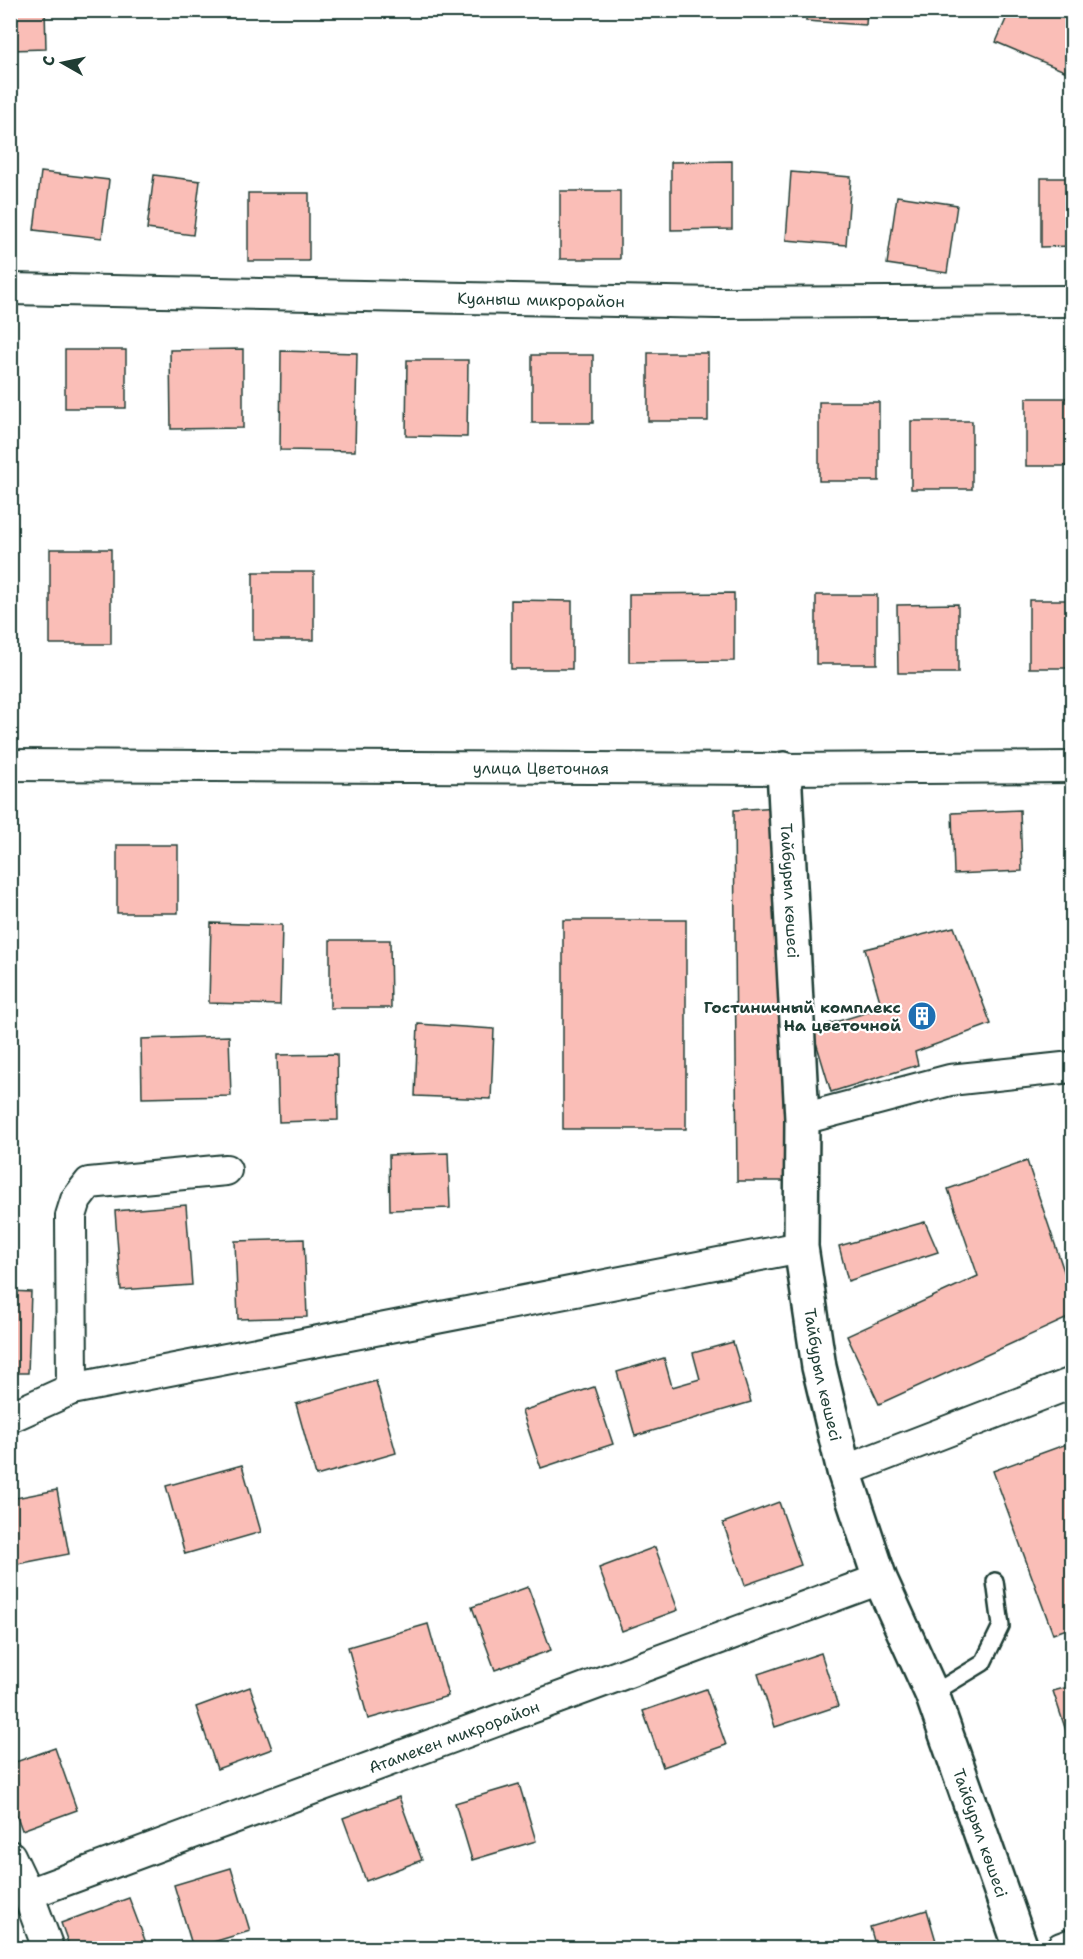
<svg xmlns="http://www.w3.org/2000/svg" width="1083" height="1959" font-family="'Shantell Sans',sans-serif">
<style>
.building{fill:#fabeb7;stroke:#1f3d34;stroke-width:1.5}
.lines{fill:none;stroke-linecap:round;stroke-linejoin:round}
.service-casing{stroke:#1f3d34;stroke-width:20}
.minor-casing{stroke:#1f3d34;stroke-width:34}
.tertiary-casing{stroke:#1f3d34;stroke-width:38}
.service{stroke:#fff;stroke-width:15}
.minor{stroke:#fff;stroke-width:30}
.tertiary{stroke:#fff;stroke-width:33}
.labels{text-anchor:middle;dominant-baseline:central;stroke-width:4.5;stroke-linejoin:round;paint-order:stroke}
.street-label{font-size:16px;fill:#1f3d34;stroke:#fff}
.poi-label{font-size:16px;font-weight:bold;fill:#1f3d34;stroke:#fff;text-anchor:end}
</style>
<rect width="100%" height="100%" fill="#fff"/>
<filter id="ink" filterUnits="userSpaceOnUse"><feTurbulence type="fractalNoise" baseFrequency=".0167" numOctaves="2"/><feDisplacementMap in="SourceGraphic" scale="12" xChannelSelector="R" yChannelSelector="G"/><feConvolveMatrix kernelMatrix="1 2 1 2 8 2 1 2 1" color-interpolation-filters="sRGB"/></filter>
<g filter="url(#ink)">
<g class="building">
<polygon points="10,10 45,10 46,49 10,50"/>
<polygon points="806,10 867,10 866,25 806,21"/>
<polygon points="1010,10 1072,10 1072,65 1069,73 996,42"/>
<polygon points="732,161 732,229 671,230 671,162"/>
<polygon points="41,172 109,180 102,238 34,230"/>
<polygon points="791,172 851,177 846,245 786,240"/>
<polygon points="154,175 200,181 193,235 147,229"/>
<polygon points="1041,178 1072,178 1072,246 1041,247"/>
<rect x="560" y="191" width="60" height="68"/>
<rect x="248" y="193" width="61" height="68"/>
<polygon points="897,196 957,205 947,273 887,264"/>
<polygon points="243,349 243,428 171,429 170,350"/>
<rect x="65" y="350" width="61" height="58"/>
<polygon points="281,351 357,353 355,451 280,450"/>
<rect x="648" y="353" width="60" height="68"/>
<rect x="532" y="355" width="61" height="68"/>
<polygon points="407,360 468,360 467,437 406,436"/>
<rect x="1026" y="398" width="46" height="68"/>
<rect x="819" y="402" width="60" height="79"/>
<rect x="911" y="421" width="61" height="68"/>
<rect x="50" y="549" width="61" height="95"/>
<rect x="253" y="572" width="61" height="68"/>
<polygon points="734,593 734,661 629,662 629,594"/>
<rect x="816" y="595" width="61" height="69"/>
<polygon points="511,600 572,601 572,669 511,669"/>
<rect x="1029" y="600" width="43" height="68"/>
<polygon points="958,604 958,673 898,673 897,605"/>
<polygon points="778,807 785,1181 737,1181 734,810"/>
<polygon points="1020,810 1022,871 954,874 952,813"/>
<rect x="117" y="845" width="61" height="68"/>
<rect x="563" y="920" width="123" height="209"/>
<polygon points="211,923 282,925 280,1005 209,1003"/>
<polygon points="954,927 991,1024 915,1052 918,1065 831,1092 812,1029 882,1008 865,949"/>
<polygon points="330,940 390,940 391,1008 330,1008"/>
<polygon points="418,1024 494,1029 491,1099 415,1096"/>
<polygon points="229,1036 231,1096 142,1098 141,1039"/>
<polygon points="337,1054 338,1120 279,1122 277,1055"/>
<polygon points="448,1153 450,1208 390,1210 389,1155"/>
<polygon points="1027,1161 1072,1295 1072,1316 879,1404 847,1336 978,1276 948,1189"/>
<polygon points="186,1205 192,1285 121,1290 115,1211"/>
<polygon points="925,1222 938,1252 848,1281 839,1246"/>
<polygon points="304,1239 307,1317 238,1319 235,1241"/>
<polygon points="10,1291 31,1292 28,1373 10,1373"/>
<polygon points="733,1342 751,1402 635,1436 617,1372 664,1358 672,1387 700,1379 693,1353"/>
<polygon points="376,1381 396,1453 316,1476 296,1404"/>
<polygon points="594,1387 613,1444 541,1468 522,1411"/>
<polygon points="1072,1442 1072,1627 1053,1634 993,1471"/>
<polygon points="242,1465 261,1532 185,1554 166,1486"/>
<polygon points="57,1490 69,1554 12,1565 10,1499"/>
<polygon points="779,1502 801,1565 745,1585 723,1523"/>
<polygon points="655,1547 678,1610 622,1631 599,1568"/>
<polygon points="528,1587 551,1650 495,1670 472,1607"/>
<polygon points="428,1624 448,1696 368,1719 348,1647"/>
<polygon points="821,1653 838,1706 775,1727 758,1674"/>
<polygon points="1072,1686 1072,1735 1068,1737 1053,1691"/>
<polygon points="250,1687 272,1749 217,1769 196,1707"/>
<polygon points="706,1689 726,1745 663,1767 643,1711"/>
<polygon points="55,1748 77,1810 22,1830 10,1797 10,1764"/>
<polygon points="519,1784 536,1841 472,1860 455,1803"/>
<polygon points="399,1797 422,1860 366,1881 343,1818"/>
<polygon points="231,1868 250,1931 193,1948 174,1885"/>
<polygon points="129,1898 148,1948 70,1948 61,1923"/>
<polygon points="927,1910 938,1948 876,1948 870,1927"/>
</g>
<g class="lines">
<g class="service-casing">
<polyline id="service" points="932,1694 983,1663 1001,1626 995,1581"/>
</g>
<g class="minor-casing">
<g id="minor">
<path id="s1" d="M10,289L717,303L1072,301"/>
<path id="s2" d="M10,765L784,769L1072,767"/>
<polyline points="802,1119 950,1080 1072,1067"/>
<polyline points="72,1389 71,1216 76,1200 89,1183 226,1170"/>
<polyline points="10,1417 72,1389 801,1247"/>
<polyline points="844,1471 1072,1383"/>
<polyline points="10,1856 28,1894 48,1948"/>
<path id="s3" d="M28,1894L880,1579"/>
<polyline points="1061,1948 1072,1944"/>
</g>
</g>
<g class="tertiary-casing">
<g id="tertiary">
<path id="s4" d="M784,769L802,1119L801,1247L819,1367L844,1471L880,1579L932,1694L1021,1948"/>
</g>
</g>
<use href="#service" class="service"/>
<use href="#minor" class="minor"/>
<use href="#tertiary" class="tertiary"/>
</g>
</g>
<defs>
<g id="building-disc" transform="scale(1.5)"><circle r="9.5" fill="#1f6fb2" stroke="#fff"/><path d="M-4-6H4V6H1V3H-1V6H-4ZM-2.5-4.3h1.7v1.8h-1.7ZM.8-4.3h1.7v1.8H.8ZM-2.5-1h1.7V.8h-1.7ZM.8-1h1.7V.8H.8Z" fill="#fff"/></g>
</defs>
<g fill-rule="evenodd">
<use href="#building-disc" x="922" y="1016"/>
</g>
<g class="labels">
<g class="street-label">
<text stroke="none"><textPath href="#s1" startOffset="531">Куаныш микрорайон</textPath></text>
<text stroke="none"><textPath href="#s2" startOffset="531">улица Цветочная</textPath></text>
<text stroke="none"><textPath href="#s4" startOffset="122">Тайбурыл көшесі</textPath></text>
<text stroke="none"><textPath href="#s4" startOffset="608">Тайбурыл көшесі</textPath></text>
<text stroke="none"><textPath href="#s3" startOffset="454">Атамекен микрорайон</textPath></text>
<text stroke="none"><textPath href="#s4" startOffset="1094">Тайбурыл көшесі</textPath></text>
</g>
<g class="poi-label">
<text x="901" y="1007">Гостиничный комплекс<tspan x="901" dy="18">На цветочной</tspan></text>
</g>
</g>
<rect width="1083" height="1959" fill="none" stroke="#fff" stroke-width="36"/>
<rect x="18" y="18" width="1047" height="1923" fill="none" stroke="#1f3d34" stroke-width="2" filter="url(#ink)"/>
<g transform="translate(63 63) rotate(279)" stroke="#ffffff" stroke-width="4.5" paint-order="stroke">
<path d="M0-4.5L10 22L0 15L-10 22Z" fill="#1f3d34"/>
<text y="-9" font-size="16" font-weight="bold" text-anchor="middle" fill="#1f3d34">С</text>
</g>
</svg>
